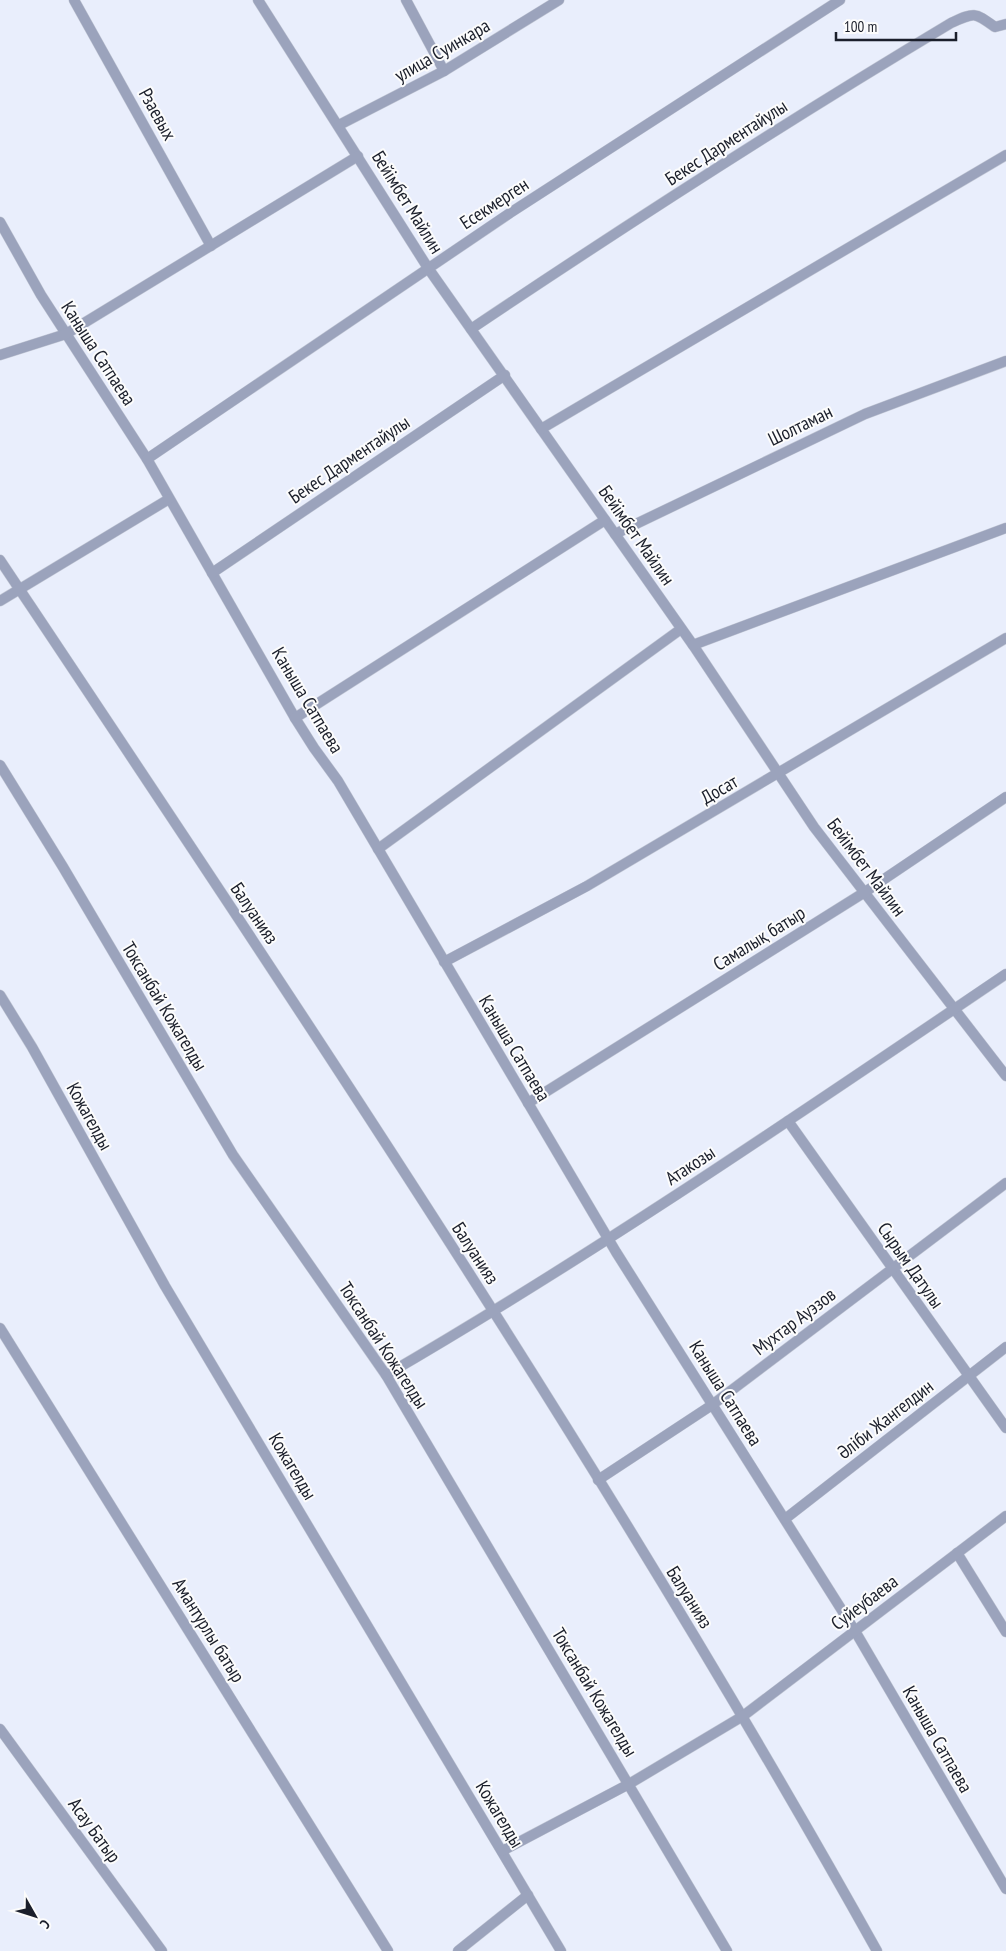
<svg xmlns="http://www.w3.org/2000/svg" width="1006" height="1951" font-family="'PT Sans Narrow',sans-serif">
<style>
.lines{fill:none;stroke-linecap:round;stroke-linejoin:round}
.minor-casing{stroke:#c4c9d6;stroke-width:11}
.minor{stroke:#9ba3bc;stroke-width:10}
.labels{text-anchor:middle;dominant-baseline:central;stroke-width:4;stroke-linejoin:round;paint-order:stroke}
.street-label{font-size:19px;fill:#1b1f2b;stroke:#fcfcfc}
</style>
<rect width="100%" height="100%" fill="#e9eefc"/>
<g class="lines">
<g class="minor-casing">
<g id="minor">
<polyline points="74,0 211,246"/>
<polyline points="258,0 428,268 693,645 814,827 1006,1076"/>
<polyline points="406,0 444,71"/>
<polyline points="339,125 444,71 559,0"/>
<polyline points="0,222 41,295 147,459 295,718 314,748 338,781 616,1252 855,1631 1006,1889"/>
<path d="M471,329C629,223 789,120 951,23C975,12 974,12 995,27L1006,24"/>
<polyline points="0,355 66,334 358,156"/>
<polyline points="541,429 1006,155"/>
<polyline points="147,459 510,213 840,0"/>
<polyline points="615,534 865,414 1006,361"/>
<path d="M0,560C304,1016 610,1472 877,1951"/>
<polyline points="212,573 505,375"/>
<polyline points="0,601 169,499"/>
<polyline points="693,645 1006,528"/>
<polyline points="295,718 605,520"/>
<polyline points="0,765 63,867 233,1155 386,1375 727,1951"/>
<polyline points="378,849 681,629"/>
<polyline points="444,962 587,886 1006,638"/>
<polyline points="0,995 32,1047 165,1286 561,1951"/>
<polyline points="528,1103 865,892 1006,797"/>
<polyline points="788,1121 1006,1428"/>
<polyline points="0,1328 388,1951"/>
<path d="M386,1375C599,1251 802,1112 1006,974"/>
<polyline points="598,1480 712,1405 1006,1183"/>
<polyline points="785,1519 1006,1347"/>
<polyline points="957,1553 1006,1632"/>
<polyline points="0,1729 162,1951"/>
<polyline points="502,1851 629,1784 743,1716 1006,1516"/>
<polyline points="458,1951 528,1895"/>
</g>
</g>
<use href="#minor" class="minor"/>
</g>
<g class="labels">
<g class="street-label">
<text transform="translate(442 50) rotate(-30)">улица Суинкара</text>
<text transform="translate(158 114) rotate(61)">Рзаевых</text>
<text transform="translate(726 142) rotate(-33)">Бекес Дарментайулы</text>
<text transform="translate(408 202) rotate(58)">Бейімбет Майлин</text>
<text transform="translate(494 203) rotate(-33)">Eсекмерген</text>
<text transform="translate(99 353) rotate(57)">Каныша Сатпаева</text>
<text transform="translate(800 425) rotate(-26)">Шолтаман</text>
<text transform="translate(349 459) rotate(-34)">Бекес Дарментайулы</text>
<text transform="translate(637 535) rotate(55)">Бейімбет Майлин</text>
<text transform="translate(308 700) rotate(59)">Каныша Сатпаева</text>
<text transform="translate(719 789) rotate(-30)">Досат</text>
<text transform="translate(867 867) rotate(53)">Бейімбет Майлин</text>
<text transform="translate(255 913) rotate(56)">Балуанияз</text>
<text transform="translate(759 938) rotate(-32)">Самалық батыр</text>
<text transform="translate(165 1006) rotate(59)">Токсанбай Кожагелды</text>
<text transform="translate(515 1048) rotate(59)">Каныша Сатпаева</text>
<text transform="translate(90 1116) rotate(61)">Кожагелды</text>
<text transform="translate(690 1165) rotate(-33)">Атакозы</text>
<text transform="translate(476 1253) rotate(57)">Балуанияз</text>
<text transform="translate(911 1265) rotate(55)">Сырым Датулы</text>
<text transform="translate(794 1321) rotate(-37)">Мухтар Ауэзов</text>
<text transform="translate(384 1345) rotate(57)">Токсанбай Кожагелды</text>
<text transform="translate(726 1393) rotate(58)">Каныша Сатпаева</text>
<text transform="translate(885 1419) rotate(-38)">Әліби Жангелдин</text>
<text transform="translate(293 1466) rotate(59)">Кожагелды</text>
<text transform="translate(690 1597) rotate(58)">Балуанияз</text>
<text transform="translate(864 1602) rotate(-37)">Суйеубаева</text>
<text transform="translate(209 1630) rotate(58)">Амантурлы батыр</text>
<text transform="translate(595 1692) rotate(59)">Токсанбай Кожагелды</text>
<text transform="translate(938 1739) rotate(60)">Каныша Сатпаева</text>
<text transform="translate(500 1814) rotate(59)">Кожагелды</text>
<text transform="translate(95 1830) rotate(54)">Асау Батыр</text>
</g>
</g>
<g transform="translate(35 1916) rotate(129)" stroke="#fcfcfc" stroke-width="4" paint-order="stroke">
<path d="M0-4L9 19L0 12L-9 19Z" fill="#1b1f2b"/>
<text y="-8" font-size="14" font-weight="bold" text-anchor="middle" fill="#1b1f2b">С</text>
</g>
<path d="M836 32v8h120v-8" fill="none" stroke="#1b1f2b" stroke-width="2.5"/>
<text x="844" y="32" font-size="15" fill="#1b1f2b" stroke="#fcfcfc" stroke-width="4" paint-order="stroke">100 m</text>
</svg>
